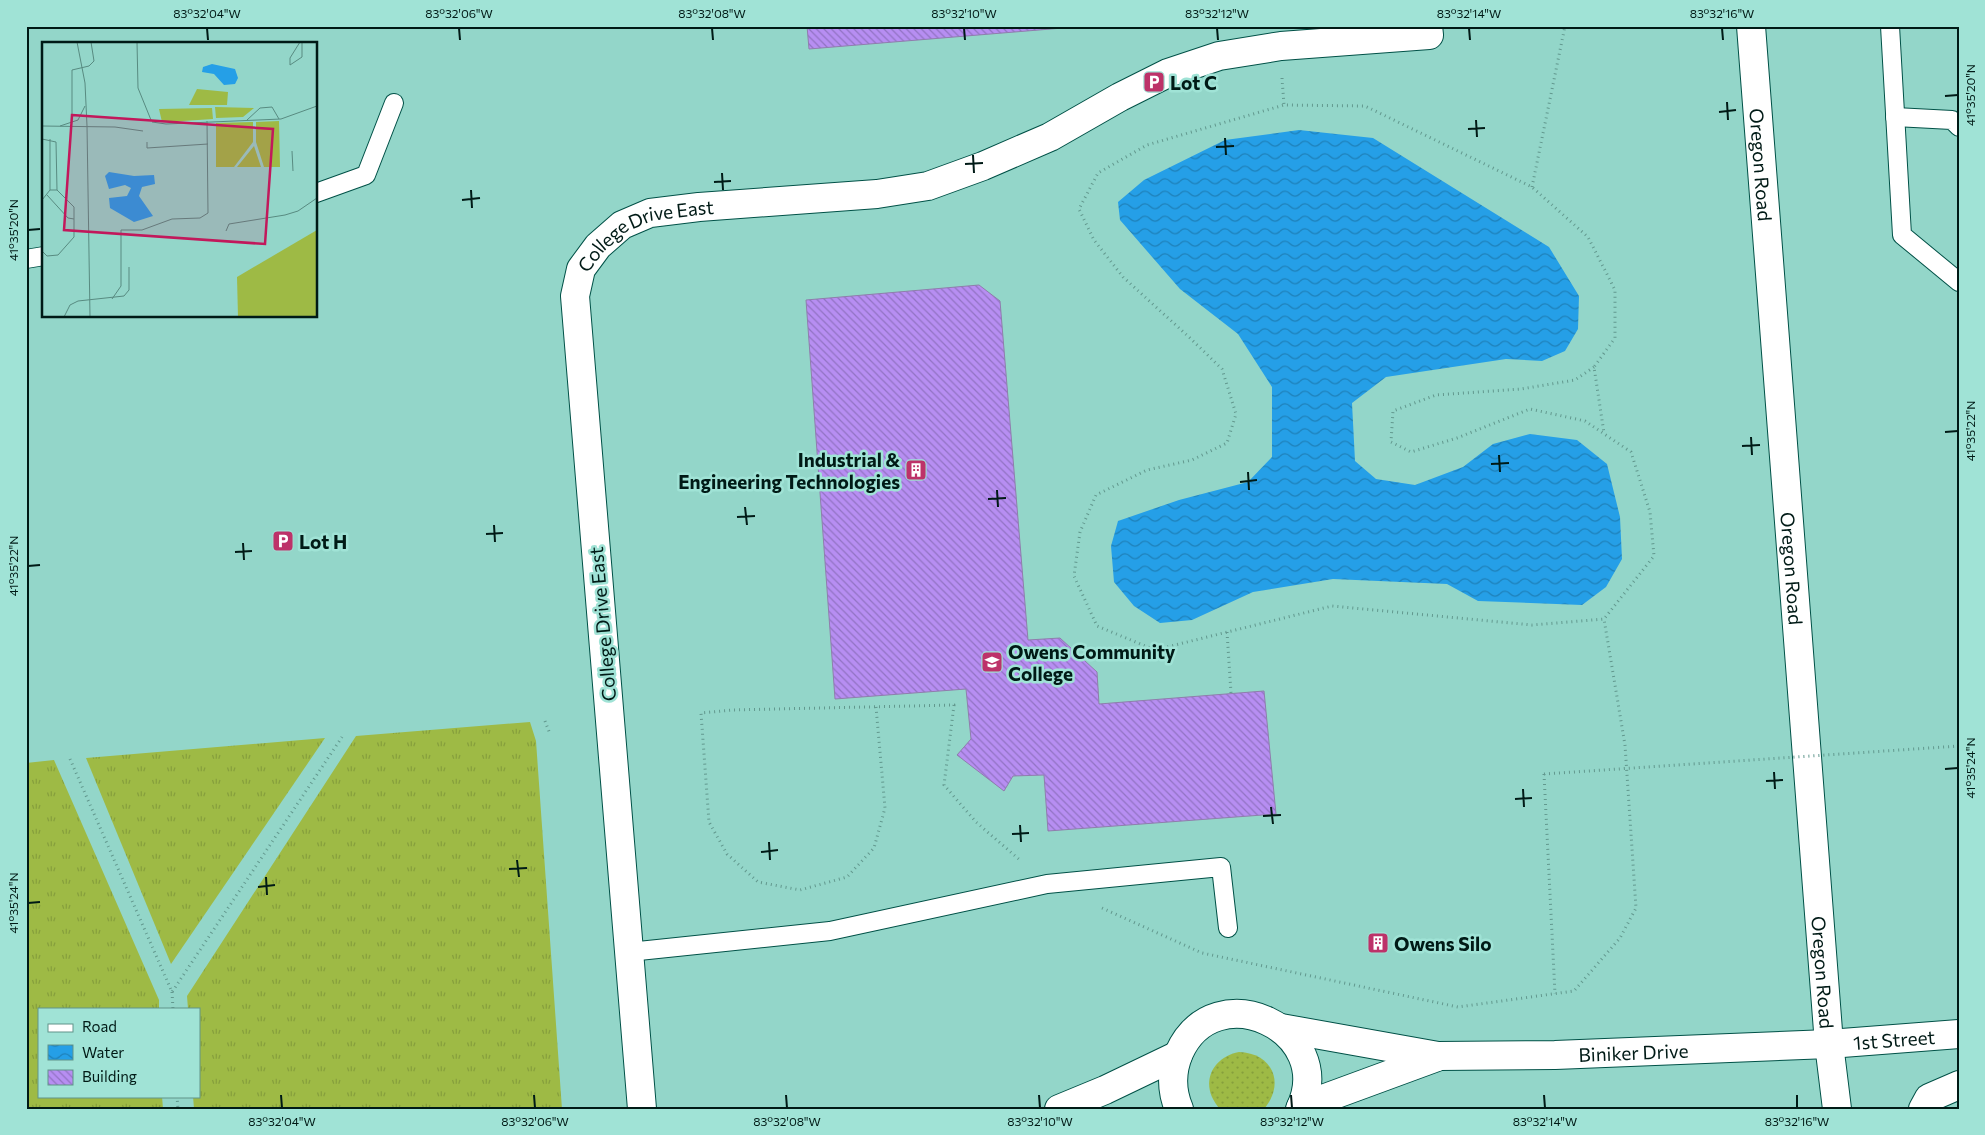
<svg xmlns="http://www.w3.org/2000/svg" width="1985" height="1135" font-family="Commissioner,sans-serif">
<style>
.grass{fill:url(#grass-tufts)}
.park{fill:url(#park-dots)}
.water{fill:url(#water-waves)}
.building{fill:url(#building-back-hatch);stroke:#8f7eac}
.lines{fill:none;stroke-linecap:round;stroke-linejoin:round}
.service-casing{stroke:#015147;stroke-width:20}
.minor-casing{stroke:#015147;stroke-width:30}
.tertiary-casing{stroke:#015147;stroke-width:30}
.secondary-casing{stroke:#015147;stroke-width:30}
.path{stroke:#62988e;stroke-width:3;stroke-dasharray:1 4;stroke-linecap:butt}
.service{stroke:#fff;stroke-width:18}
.minor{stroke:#fff;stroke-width:28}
.tertiary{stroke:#fff;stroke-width:28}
.secondary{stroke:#fff;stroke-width:28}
.path-bridge{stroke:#62988e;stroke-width:3;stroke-dasharray:1 4;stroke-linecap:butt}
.ticks{fill:none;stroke:#001a16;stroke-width:2}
.labels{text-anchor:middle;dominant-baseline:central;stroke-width:5;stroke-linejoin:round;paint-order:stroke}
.poi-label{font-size:19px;font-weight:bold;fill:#001a16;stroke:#a0e3d6;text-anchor:start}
.street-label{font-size:19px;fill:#001a16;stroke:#a0e3d6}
.inset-road{fill:none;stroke:#588b81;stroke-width:1}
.view{fill:#c2185b;fill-opacity:0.15;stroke:#c2185b;stroke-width:2.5}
.inset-edge{fill:none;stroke:#001a16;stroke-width:2.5}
.neatline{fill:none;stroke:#001a16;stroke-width:2}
.ticks-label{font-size:12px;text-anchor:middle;fill:#001a16}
</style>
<defs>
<pattern id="grass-tufts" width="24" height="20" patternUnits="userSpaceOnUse" patternTransform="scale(1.25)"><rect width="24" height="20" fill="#9eba45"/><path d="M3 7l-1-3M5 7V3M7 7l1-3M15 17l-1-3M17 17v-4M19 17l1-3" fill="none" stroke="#869f3c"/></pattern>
<pattern id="park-dots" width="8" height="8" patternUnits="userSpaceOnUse" patternTransform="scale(1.25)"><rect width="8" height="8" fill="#9eba45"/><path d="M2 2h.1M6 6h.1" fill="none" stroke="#869f3c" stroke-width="1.8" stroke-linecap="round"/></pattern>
<pattern id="water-waves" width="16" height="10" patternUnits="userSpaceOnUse" patternTransform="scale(1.25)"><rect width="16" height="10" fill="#259fe7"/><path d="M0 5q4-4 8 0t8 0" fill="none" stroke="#1e81ba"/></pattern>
<pattern id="building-back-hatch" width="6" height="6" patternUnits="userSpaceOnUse" patternTransform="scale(1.25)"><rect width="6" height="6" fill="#b78ef2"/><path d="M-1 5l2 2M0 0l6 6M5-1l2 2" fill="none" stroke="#9273c3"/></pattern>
</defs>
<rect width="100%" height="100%" fill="#93d6c9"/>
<g class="grass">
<polygon points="530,722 536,741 562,1109 194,1109 193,1096 199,1096 199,1009 188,1009 187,996 356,736"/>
<polygon points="325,738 171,964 86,758"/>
<polygon points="54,760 159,1000 159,1009 39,1009 39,1096 162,1096 163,1109 26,1109 26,763"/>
</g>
<path class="park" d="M1239,1052C1272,1053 1286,1083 1264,1109H1220C1199,1086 1210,1058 1239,1052Z"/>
<polygon class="water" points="1299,130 1373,138 1549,247 1579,296 1578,329 1565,351 1542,361 1506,359 1386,377 1352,403 1355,461 1376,479 1415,485 1463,467 1493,444 1530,434 1577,440 1607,464 1620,517 1622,559 1606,587 1582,605 1478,601 1447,584 1333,579 1253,592 1192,620 1160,623 1134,606 1114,582 1111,546 1118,521 1179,500 1248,482 1272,457 1272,387 1238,334 1180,289 1120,220 1118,202 1144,180 1225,140"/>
<g class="building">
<polygon points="807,26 1075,26 1075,27 809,49"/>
<polygon points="979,285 1000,301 1028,640 1060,638 1097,672 1099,704 1264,691 1276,814 1048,831 1044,775 1013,776 1004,791 957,755 971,739 966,689 835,699 806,300"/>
<circle cx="1378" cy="943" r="8"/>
</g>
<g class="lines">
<g class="service-casing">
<g id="service">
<polyline points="1890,26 1902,235 1959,282"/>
<polyline points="1895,117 1952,120 1959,127"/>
<polyline points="316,193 366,175 394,103"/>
<polyline points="26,259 44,256"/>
<polyline points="629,952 830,931 1047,884 1221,867 1228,928"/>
</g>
</g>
<g class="minor-casing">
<g id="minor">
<path id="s1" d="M642,1109L575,296L581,269L598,246L622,225L650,213L699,207L877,194L928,186L983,166L1050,137L1120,97L1168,73L1219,56L1281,46L1429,35L1428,26"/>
<polyline points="1059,1109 1105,1090 1178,1055"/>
</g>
</g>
<g class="tertiary-casing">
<g id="tertiary">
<path id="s2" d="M1281,1028L1438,1056L1555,1055L1829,1044L1959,1034"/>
<polyline points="1301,1107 1437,1057"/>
<path d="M1179,1109C1171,1090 1171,1072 1179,1053C1215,972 1338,1030 1300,1109"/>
</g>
</g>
<g class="secondary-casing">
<g id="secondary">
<path id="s3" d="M1751,26L1829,1044L1837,1109"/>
<polyline points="1923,1109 1929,1098 1959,1085"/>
</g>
</g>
<g class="path">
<polyline points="1282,78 1284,105"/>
<polyline points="1532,187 1565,26"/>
<polyline points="1594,367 1575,380 1521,389 1436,395 1393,411 1391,442 1411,452 1457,438 1530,409 1585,421 1631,452 1650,512 1654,556 1604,619 1532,625 1332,606 1155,650 1097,626 1074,576 1080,532 1096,495 1147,470 1192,460 1227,443 1236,414 1222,369 1190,338 1123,277 1094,240 1079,209 1098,173 1147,145 1284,105 1365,106 1532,187 1588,237 1615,290 1615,338 1594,367 1604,433"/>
<polyline points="1227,632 1231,693"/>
<polyline points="876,707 885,808 874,848 847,877 800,890 758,882 727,854 709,822 701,713 732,710 954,705 944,785 976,822 1021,861"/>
<polyline points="545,721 550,734"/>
<polyline points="70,759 172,992 342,737"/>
<polyline points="1544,774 1555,994"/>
<polyline points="1102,908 1202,953 1458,1007 1574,991 1620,938 1636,908 1625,745 1604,619"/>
<polyline points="172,992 173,1009"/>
<polyline points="177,1096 178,1109"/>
</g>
<use href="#service" class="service"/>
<use href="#minor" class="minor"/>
<use href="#tertiary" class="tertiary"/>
<use href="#secondary" class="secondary"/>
<polyline class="path-bridge" points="1544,774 1959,746"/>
</g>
<path class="ticks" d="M207,28L208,40M459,28L460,40M712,28L713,40M964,28L965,40M1217,28L1218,40M1469,28L1470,40M1722,28L1723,40M1945,96L1958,95M1727,102L1728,120M1719,112L1736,110M1476,120L1477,137M1468,129L1485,128M1225,138L1226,155M1216,147L1234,146M973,155L974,173M965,164L983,163M722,173L723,190M714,182L731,181M471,190L472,208M462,200L480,198M28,230L40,229M1945,432L1958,431M1751,437L1752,455M1742,446L1760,445M1499,455L1500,472M1491,464L1509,463M1248,472L1249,490M1240,482L1257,480M997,490L998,507M988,499L1006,498M745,507L747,525M737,517L755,516M494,525L495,542M486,534L503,533M243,543L244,560M235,552L252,551M28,566L40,565M1945,769L1958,768M1774,772L1775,789M1766,781L1783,780M1523,789L1524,807M1515,799L1532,798M1271,807L1273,824M1263,816L1281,815M1020,825L1021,842M1012,834L1029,833M769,842L770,860M761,852L778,850M517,860L519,877M509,869L527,868M266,877L267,895M258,887L275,885M28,903L40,902M281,1095L282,1108M534,1095L535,1108M786,1095L787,1108M1039,1095L1040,1108M1291,1095L1292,1108M1544,1095L1545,1108M1797,1095V1108"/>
<defs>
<g id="parking-square" transform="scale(1.125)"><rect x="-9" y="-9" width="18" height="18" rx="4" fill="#bd3269" stroke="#a0e3d6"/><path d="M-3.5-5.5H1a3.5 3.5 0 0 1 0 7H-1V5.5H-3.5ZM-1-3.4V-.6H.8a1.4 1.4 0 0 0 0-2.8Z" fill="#fff"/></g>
<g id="building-square" transform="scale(1.125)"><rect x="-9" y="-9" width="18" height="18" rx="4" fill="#bd3269" stroke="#a0e3d6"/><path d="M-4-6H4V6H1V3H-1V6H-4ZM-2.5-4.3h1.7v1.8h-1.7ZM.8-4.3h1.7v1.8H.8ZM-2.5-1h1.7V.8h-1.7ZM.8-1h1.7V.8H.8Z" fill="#fff"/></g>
<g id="university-square" transform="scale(1.125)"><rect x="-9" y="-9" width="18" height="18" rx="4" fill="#bd3269" stroke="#a0e3d6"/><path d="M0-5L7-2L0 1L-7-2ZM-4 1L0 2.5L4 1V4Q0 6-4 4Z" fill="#fff"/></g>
</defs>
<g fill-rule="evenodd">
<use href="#parking-square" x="1154" y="82"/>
<use href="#building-square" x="916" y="470"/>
<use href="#parking-square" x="283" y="541"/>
<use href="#university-square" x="992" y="662"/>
<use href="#building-square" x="1378" y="943"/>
</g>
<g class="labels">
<g class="poi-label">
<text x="1170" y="82">Lot C</text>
<text x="900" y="459" text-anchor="end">Industrial &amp;<tspan x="900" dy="22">Engineering Technologies</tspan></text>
<text x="299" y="541">Lot H</text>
<text x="1008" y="651">Owens Community<tspan x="1008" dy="22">College</tspan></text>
<text x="1394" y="943">Owens Silo</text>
</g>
<g class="street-label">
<text stroke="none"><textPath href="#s3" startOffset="139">Oregon Road</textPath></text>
<text stroke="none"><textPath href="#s1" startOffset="921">College Drive East</textPath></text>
<text stroke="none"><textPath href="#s3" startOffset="544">Oregon Road</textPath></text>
<text transform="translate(602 624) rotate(-95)">College Drive East</text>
<text stroke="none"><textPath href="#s3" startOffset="949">Oregon Road</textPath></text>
<text stroke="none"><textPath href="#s2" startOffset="616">1st Street</textPath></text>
<text stroke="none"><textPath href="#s2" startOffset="355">Biniker Drive</textPath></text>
</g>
</g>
<g transform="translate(42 42)">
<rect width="275" height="275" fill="#93d6c9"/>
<path d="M155,47L186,50L185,63H147ZM173,65L212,66L201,75L174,76ZM170,66L171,77L126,80H120L117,67ZM237,79L238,125H222L214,100V80ZM211,80V100L192,125H174V81ZM212,104L219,125H195Z" fill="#9eba45"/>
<path d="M275,188V275H196L195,235Z" fill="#9eba45"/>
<path d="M170,22L193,27L196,36L193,42L182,43L172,32L160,30L161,25ZM67,130L92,134L112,133L113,142L100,145L97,154L111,174L92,180L68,166L67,156L85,154L89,146L83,143L67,147L63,134Z" fill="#259fe7"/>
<path class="inset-road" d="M35,0L43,41L45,84L48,275M95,0L96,46L109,78M258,0L248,16V23L260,15V0M30,75V28L47,24L52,19L49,0M205,78L218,66L230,65L237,77M110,80L124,82L239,77L275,64M0,84L73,85L101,89M18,84L36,78L43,64M0,97L14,100L15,148M105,100V106L166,102M250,109L251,129M5,153L26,176L32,177M0,158L8,148V97M184,189L187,182L243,173L256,169L275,156M0,209L5,214L16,213L32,195V165L15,148H8M70,257L79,244V188H100L130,177L158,176L166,171L165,79M22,275L28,263L36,259L82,254L87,248V225"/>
<path class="view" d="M30,73L231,87L223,202L22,188Z"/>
<rect width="275" height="275" class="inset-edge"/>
</g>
<rect width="1985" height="1135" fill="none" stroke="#a0e3d6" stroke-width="55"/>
<rect x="38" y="1008" width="162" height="90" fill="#a0e3d6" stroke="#609389"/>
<rect x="48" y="1024" width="25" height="8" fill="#ffffff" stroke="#609389"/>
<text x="82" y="1032" font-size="15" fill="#001a16">Road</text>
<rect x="48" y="1045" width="25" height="15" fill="url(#water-waves)" stroke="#609389"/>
<text x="82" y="1058" font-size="15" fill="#001a16">Water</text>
<rect x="48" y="1070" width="25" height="15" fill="url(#building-back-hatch)" stroke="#609389"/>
<text x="82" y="1082" font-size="15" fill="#001a16">Building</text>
<rect x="28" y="28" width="1930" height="1080" class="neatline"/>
<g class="ticks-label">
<text x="207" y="18">83°32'04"W</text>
<text x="459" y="18">83°32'06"W</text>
<text x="712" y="18">83°32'08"W</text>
<text x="964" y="18">83°32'10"W</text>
<text x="1217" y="18">83°32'12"W</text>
<text x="1469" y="18">83°32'14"W</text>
<text x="1722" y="18">83°32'16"W</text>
<text transform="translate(1971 95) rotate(-90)" y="4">41°35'20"N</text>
<text transform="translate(14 230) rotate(-90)" y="4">41°35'20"N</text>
<text transform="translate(1971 431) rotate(-90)" y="4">41°35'22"N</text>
<text transform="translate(14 566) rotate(-90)" y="4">41°35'22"N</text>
<text transform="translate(1971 768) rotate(-90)" y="4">41°35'24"N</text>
<text transform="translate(14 903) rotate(-90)" y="4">41°35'24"N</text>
<text x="282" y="1126">83°32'04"W</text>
<text x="535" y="1126">83°32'06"W</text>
<text x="787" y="1126">83°32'08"W</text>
<text x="1040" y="1126">83°32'10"W</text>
<text x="1292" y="1126">83°32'12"W</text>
<text x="1545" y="1126">83°32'14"W</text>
<text x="1797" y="1126">83°32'16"W</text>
</g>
</svg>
